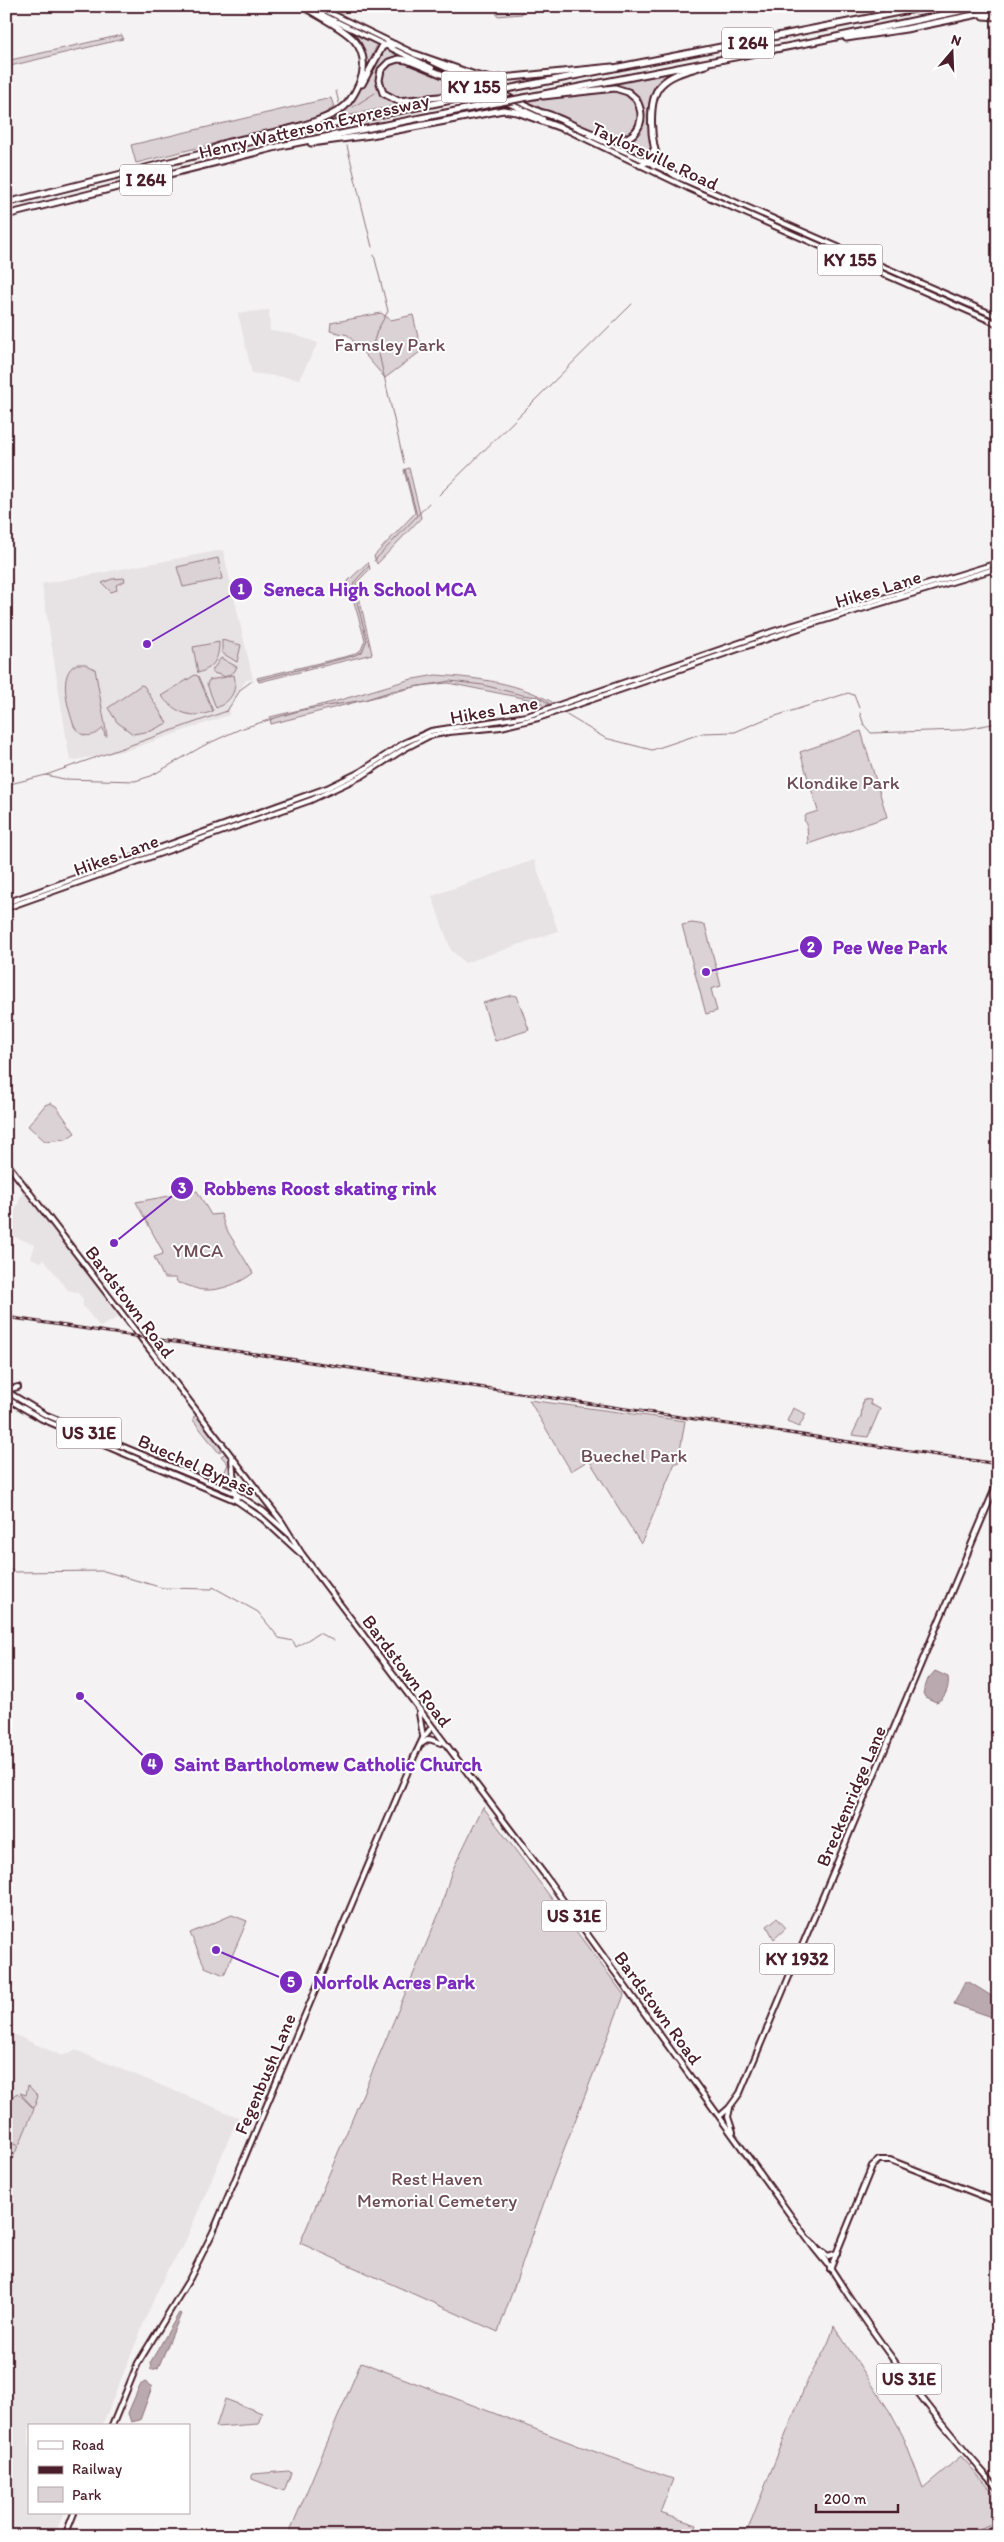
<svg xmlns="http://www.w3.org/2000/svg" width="1004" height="2542" font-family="Itim,sans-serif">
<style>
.built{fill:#e7e2e3}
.green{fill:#dbd2d5;stroke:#927880}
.water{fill:#baa9ae;stroke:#8d727a}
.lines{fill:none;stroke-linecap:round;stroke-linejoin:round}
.stream{stroke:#8d727a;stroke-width:1}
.major-casing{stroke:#4a1f2b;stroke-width:8}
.highway-casing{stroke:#4a1f2b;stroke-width:9}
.major{stroke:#fff;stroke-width:4}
.highway{stroke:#fff;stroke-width:5}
.rail-casing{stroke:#4a1f2b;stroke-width:3}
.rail{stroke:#fff;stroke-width:1;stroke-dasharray:4;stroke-linecap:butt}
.highway-bridge-casing{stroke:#4a1f2b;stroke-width:9;stroke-linecap:butt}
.highway-bridge{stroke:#fff;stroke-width:5}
.labels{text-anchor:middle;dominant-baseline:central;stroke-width:4;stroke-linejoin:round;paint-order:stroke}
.shield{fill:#fff;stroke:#80626b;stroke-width:1}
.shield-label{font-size:18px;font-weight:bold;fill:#4a1f2b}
.street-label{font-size:19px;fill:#4a1f2b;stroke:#fff}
.park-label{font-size:19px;fill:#6e4c56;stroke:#fff}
.leader{fill:none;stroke:#7b2cbf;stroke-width:2}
.callout-dot{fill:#7b2cbf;stroke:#fff;stroke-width:2}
.mark-label{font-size:15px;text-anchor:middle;font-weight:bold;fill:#fff}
.callout-label{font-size:20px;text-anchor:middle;font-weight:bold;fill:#7b2cbf;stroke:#fff;stroke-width:4;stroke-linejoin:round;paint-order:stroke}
</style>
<rect width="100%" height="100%" fill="#f4f2f2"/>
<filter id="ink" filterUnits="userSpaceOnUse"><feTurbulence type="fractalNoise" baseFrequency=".02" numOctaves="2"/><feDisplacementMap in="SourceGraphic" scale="10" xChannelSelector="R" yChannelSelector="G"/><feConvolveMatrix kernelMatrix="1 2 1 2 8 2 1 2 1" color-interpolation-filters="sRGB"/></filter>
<g filter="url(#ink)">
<g class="built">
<polygon points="269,310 270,331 292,334 318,343 299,379 252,373 238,313"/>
<polygon points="223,550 253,679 246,680 230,706 229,715 128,750 70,761 42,584"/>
<polygon points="534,860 558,931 465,963 451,950 432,896"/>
<polygon points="23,1191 120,1316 100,1327 83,1306 83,1299 77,1292 68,1290 44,1260 40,1262 31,1258 35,1245 6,1233"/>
<polygon points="6,2031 62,2056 75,2050 238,2117 183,2247 167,2270 150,2308 102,2426 29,2426 29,2513 64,2513 54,2536 6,2536"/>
</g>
<g class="green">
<polygon points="496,6 522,6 522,14 497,16"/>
<polygon points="347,31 377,45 365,72 364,59"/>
<polygon points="122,35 123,39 14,65 6,69 6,61"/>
<path d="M383,48L401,56L396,58L377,78C378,103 398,102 418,101L326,120L356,96Z"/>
<path d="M395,61L406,62L471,90C457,92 410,101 399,99C389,97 382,91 381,81C381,70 386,66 395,61Z"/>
<path d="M671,73C625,108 665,138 647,159L611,142C632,140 634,133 643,114L631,91L594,89Z"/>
<path d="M614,90C622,92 630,93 634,100C643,111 639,134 622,137C603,141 547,110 526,101Z"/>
<polygon points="331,98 334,107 318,118 136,163 131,145"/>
<polygon points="507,105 519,111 353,136 367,132"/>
<polygon points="381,313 391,320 413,315 418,337 424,349 385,378 348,335 330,331 331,323"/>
<polygon points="409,468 421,518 377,564 374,556 415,513 404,470"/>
<polygon points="218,558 222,579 183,587 177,567"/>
<polygon points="368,562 370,569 356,583 372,654 259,682 257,678 352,655 361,650 365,640 348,581"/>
<polygon points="124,578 125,581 116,585 117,590 111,592 102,583 112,579"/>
<polygon points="222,640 241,645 237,662 222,653"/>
<path d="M219,642C219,659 214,668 198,673L193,647Z"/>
<path d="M221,658L237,667L234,672L226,676L234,675C238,691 230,702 216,708L207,684L209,680L226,677L211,672Z"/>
<path d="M77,664H85L95,669L107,736H105L103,728C94,738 81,739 74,726C69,711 56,673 77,664Z"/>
<path d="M195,675L198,676L213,711C192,720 176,713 161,696Z"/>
<path d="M436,675C478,678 519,682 557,705L546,708L538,701L448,683L418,686L271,724L270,717L337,701L408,680Z"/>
<polygon points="141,685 144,686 167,723 151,731 133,734 117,722 108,708"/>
<polygon points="861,731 887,817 808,844 807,824 804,820 806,815 818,811 800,752"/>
<polygon points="692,923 705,925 721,986 711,989 717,1011 706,1014 682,925"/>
<polygon points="512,995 517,996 529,1030 495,1041 483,1003"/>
<polygon points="50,1103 56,1106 75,1133 66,1139 45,1141 28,1126 45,1105"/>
<path d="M197,1191L211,1215L221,1214L225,1227L253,1273C241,1283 220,1291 204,1290C196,1290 187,1284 178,1283L175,1278H164L154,1257L163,1254L162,1250L136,1202Z"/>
<polygon points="863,1399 871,1400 870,1404 880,1409 868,1437 852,1435 861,1417"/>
<polygon points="529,1400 685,1421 678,1463 675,1463 641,1544 589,1460 571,1471"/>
<polygon points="793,1408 806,1414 799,1427 787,1421"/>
<polygon points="194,1416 197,1416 222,1449 219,1453 193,1420"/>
<polygon points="226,1453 230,1461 233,1487 230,1489 157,1456 221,1481 228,1464 221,1456"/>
<polygon points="483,1807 624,1995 552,2180 498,2332 300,2243 440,1911 451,1873"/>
<polygon points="232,1915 247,1921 224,1975 205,1967 190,1933"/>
<polygon points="777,1918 786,1928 774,1939 767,1926"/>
<polygon points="28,2085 38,2096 34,2108 20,2093 26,2095"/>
<path d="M18,2093L34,2109L19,2145L6,2139C6,2126 2,2099 18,2093Z"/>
<polygon points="6,2141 18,2146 6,2174"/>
<path d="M834,2326L890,2412L903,2436L923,2488L961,2456L998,2498V2536H745L806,2384C816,2362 827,2352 834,2326Z"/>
<polygon points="361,2362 579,2446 673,2479 660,2513 697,2525 693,2536 288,2536"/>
<polygon points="225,2399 262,2413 258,2424 216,2427"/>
<polygon points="289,2471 291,2473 284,2491 252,2479 252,2476 253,2474"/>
</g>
<g class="water">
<path d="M935,1671L948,1677C950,1686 945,1700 936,1702L925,1697L923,1693L928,1679Z"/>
<polygon points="965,1982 969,1982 998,2000 998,2019 954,2004"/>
<polygon points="179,2313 181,2314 158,2368 151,2370 150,2363"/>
<polygon points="145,2382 152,2387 140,2420 131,2422 128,2413 140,2385"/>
</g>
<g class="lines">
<g class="stream">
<polyline points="336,91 339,103"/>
<polyline points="353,107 375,93"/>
<polyline points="347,146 372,247"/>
<polyline points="374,255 388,311 377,331 373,344 379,354 404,463"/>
<polyline points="439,495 632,304"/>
<polyline points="418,515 429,503"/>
<polyline points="374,561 417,516 405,469"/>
<polyline points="258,680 353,656 362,652 367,640 353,587 354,582 369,566"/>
<polyline points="560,711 605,738 652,750 703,733 735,732 763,720 848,693 854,695 859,708"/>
<polyline points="860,713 864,725 871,733 959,730 998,723"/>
<polyline points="46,775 227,711 241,689 252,681"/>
<polyline points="6,785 46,775 64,779 135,781 151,776 203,746 240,729 275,718 302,710 364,700 392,691 450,681 483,685 522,695 539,697 557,709"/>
<polyline points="6,1567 15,1572 104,1571 163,1588 212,1589 213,1587 258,1612 279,1638 293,1641 296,1647 319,1633 334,1641"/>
<polyline points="979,2529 998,2521"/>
</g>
<g class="major-casing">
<g id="major">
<polyline points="316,6 415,54"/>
<polyline points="321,14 432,68"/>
<polyline points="433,62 545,114"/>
<polyline points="486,93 543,119"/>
<polyline points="563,128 688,188 998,324"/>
<polyline points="589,135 667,171"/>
<polyline points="678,177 998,317"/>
<polyline points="6,903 327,788 360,772 404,743 431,731 527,716 774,631 998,563"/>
<polyline points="6,908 311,800 362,776 404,749 429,736 449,732 501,727 538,718 805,626 998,568"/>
<polyline points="6,1162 282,1522 302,1554 544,1874 814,2248 827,2264"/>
<polyline points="7,1390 18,1387"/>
<polyline points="6,1391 44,1414 235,1493 263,1511 288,1533"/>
<polyline points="6,1398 42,1419 237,1501 263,1519 300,1553"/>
<polyline points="232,1460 235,1493 237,1501"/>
<polyline points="419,1713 423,1736"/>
<polyline points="421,1744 429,1739 441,1743"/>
<polyline points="730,2108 728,2117 733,2132"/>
<polyline points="720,2116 729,2108 740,2093 998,1481"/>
<path d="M809,2240C816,2243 843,2288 850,2298C895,2365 944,2429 998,2489"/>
<polyline points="821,2251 828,2256 837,2253"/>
<polyline points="830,2269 872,2166 879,2160 890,2160 998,2202"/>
<polyline points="112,2426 138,2363 190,2278 213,2232 414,1757 423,1738 431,1728"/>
<polyline points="65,2536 74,2513"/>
</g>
</g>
<g class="highway-casing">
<g id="highway">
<polyline points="983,16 998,17"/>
<polyline points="846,38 906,29 998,10"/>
<polyline points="415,54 475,75 491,79 612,67"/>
<polyline points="362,84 382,47 388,44 395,45"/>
<polyline points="507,89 930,6"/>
<polyline points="470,94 398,101 383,93 379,80 381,70 389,62 398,59 407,60 482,91"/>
<path d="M543,96L615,88L628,92L636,99C641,108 643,117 639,126C622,161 569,118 543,113"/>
<polyline points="523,98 817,41 984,6"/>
<polyline points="311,143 371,135 503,110 517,112 564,129"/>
<path d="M215,148L225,143C257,135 321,127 345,106C352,99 359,86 362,76C365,63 363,50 354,40C341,26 319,17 303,6"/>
<polyline points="653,151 654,166"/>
<polyline points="640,165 647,162 653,154"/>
<path d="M678,177C672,173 665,169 660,162C650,147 647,99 661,85C672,73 691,70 706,65"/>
<polyline points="6,203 261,139 476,95"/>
<polyline points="6,215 285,145 491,104"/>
</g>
</g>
<use href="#major" class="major"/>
<use href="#highway" class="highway"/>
<g class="rail-casing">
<polyline id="rail" points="6,1317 998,1464"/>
</g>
<use href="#rail" class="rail"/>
<g class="highway-bridge-casing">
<g id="highway-bridge">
<polyline points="476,95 507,89"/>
<polyline points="491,104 523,98"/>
</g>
</g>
<use href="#highway-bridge" class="highway-bridge"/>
</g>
</g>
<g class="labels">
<g class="shield">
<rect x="722" y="27.5" width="52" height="31" rx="4"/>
<rect x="441.5" y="71.5" width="65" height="31" rx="4"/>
<rect x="120" y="164.5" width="52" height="31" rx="4"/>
<rect x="817.5" y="244.5" width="65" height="31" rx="4"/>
<rect x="56.5" y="1417.5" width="65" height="31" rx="4"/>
<rect x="541.5" y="1900.5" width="65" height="31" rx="4"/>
<rect x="759.5" y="1943.5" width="75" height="31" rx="4"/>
<rect x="876.5" y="2363.5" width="65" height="31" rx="4"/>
</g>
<g class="shield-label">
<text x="748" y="43">I 264</text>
<text x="474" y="87">KY 155</text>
<text x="146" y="180">I 264</text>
<text x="850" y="260">KY 155</text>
<text x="89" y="1433">US 31E</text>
<text x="574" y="1916">US 31E</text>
<text x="797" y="1959">KY 1932</text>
<text x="909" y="2379">US 31E</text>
</g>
<g class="street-label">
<text transform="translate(314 126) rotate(-13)">Henry Watterson Expressway</text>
<text transform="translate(655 156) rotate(25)">Taylorsville Road</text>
<text transform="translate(878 589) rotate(-17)">Hikes Lane</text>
<text transform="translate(494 710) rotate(-10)">Hikes Lane</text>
<text transform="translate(116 855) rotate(-20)">Hikes Lane</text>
<text transform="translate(130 1302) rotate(53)">Bardstown Road</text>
<text transform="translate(197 1465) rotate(24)">Buechel Bypass</text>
<text transform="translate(407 1671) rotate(53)">Bardstown Road</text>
<text transform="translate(851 1796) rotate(-67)">Breckenridge Lane</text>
<text transform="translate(658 2008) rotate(54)">Bardstown Road</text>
<text transform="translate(265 2074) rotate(-67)">Fegenbush Lane</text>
</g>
<g class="park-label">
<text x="390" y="344">Farnsley Park</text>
<text x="843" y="782">Klondike Park</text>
<text x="198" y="1250">YMCA</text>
<text x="634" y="1455">Buechel Park</text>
<text x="437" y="2178">Rest Haven<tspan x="437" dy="22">Memorial Cemetery</tspan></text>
</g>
</g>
<path class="leader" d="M147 644L241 589M706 972L811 947M114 1243L182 1188M80 1696L152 1764M216 1950L291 1982"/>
<g class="callout-dot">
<circle cx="147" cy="644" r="5"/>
<circle cx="706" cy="972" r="5"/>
<circle cx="114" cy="1243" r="5"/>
<circle cx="80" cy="1696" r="5"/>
<circle cx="216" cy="1950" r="5"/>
<circle cx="241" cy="589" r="12"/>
<circle cx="811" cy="947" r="12"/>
<circle cx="182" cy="1188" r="12"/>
<circle cx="152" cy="1764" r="12"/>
<circle cx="291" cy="1982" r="12"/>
</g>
<g class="mark-label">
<text x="241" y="594">1</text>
<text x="811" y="952">2</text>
<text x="182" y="1193">3</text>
<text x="152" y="1769">4</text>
<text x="291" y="1987">5</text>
</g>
<g class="callout-label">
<text x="370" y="596">Seneca High School MCA</text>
<text x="890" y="954">Pee Wee Park</text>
<text x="320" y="1195">Robbens Roost skating rink</text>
<text x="328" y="1771">Saint Bartholomew Catholic Church</text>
<text x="394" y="1989">Norfolk Acres Park</text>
</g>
<rect width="1004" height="2542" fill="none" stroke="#fff" stroke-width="25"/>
<rect x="12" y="12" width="979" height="2517" fill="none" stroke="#4a1f2b" stroke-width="2" filter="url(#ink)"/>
<rect x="28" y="2424" width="162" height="90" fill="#ffffff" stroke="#b7a5aa"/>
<rect x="38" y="2441" width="25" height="8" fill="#ffffff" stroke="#b7a5aa"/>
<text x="72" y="2450" font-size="15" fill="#4a1f2b">Road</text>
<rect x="38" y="2466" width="25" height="8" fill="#4a1f2b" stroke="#b7a5aa"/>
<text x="72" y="2474" font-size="15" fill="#4a1f2b">Railway</text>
<rect x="38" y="2487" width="25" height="15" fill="#dbd2d5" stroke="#b7a5aa"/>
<text x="72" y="2500" font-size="15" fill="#4a1f2b">Park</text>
<g transform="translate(952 52) rotate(19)" stroke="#ffffff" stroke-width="4" paint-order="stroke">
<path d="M0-4L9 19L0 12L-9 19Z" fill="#4a1f2b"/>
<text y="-8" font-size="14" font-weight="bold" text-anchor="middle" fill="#4a1f2b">N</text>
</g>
<path d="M816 2504v8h82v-8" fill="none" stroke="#4a1f2b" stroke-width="2.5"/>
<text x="824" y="2504" font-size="15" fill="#4a1f2b" stroke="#ffffff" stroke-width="4" paint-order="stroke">200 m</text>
</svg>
